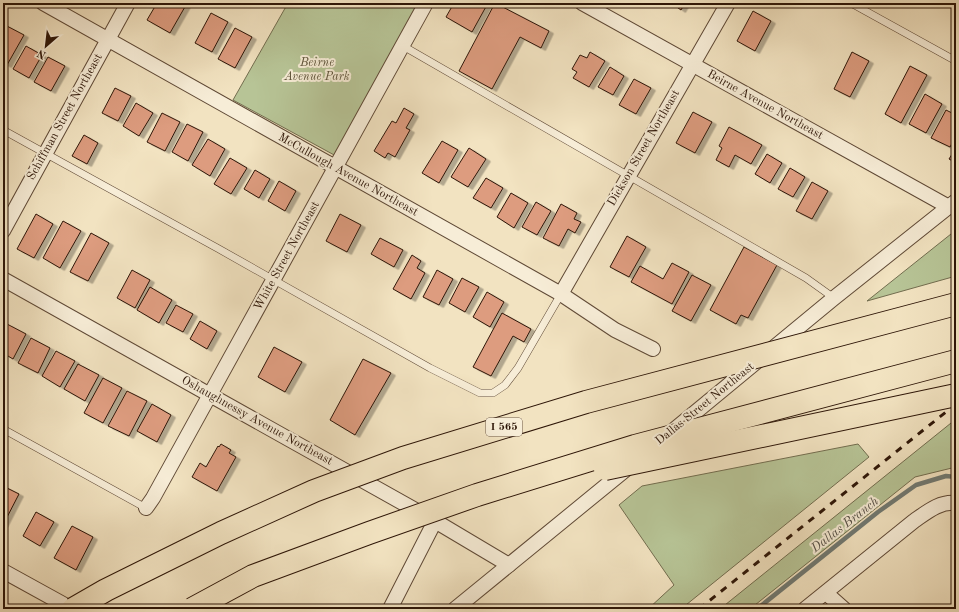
<svg xmlns="http://www.w3.org/2000/svg" width="959" height="612" font-family="'Old Standard TT',serif">
<style>
.green{fill:#b7c496;stroke:#726d4f}
.lines{fill:none;stroke-linecap:round;stroke-linejoin:round}
.stream{stroke:#717a73;stroke-width:4.5}
.building{fill:#dd9c7f;stroke:#2e1608;filter:url(#shadow)}
.service-casing{stroke:#5f4936;stroke-width:8}
.minor-casing{stroke:#5f4936;stroke-width:16}
.service{stroke:#f7edd7;stroke-width:7}
.minor{stroke:#f7edd7;stroke-width:14}
.rail{stroke:#2e1608;stroke-width:3;stroke-dasharray:7 7;stroke-linecap:butt}
.motorway-bridge-casing{stroke:#2e1608;stroke-width:24;stroke-linecap:butt}
.motorway-bridge{stroke:#f2e3c1;stroke-width:22}
.labels{text-anchor:middle;dominant-baseline:central;stroke-width:4;stroke-linejoin:round;paint-order:stroke}
.shield{fill:#f7edd7;stroke:#6a5646;stroke-width:1}
.shield-label{font-size:11px;font-weight:bold;fill:#2e1608}
.park-label{font-size:12px;font-style:italic;fill:#5e533a;stroke:#f7edd7}
.street-label{font-size:12px;fill:#2e1608;stroke:#f7edd7}
.water-label{font-size:13px;font-style:italic;fill:#555047;stroke:#f7edd7}
</style>
<defs>
<filter id="shadow"><feDropShadow dx="4.5" dy="2.5" stdDeviation="0" flood-color="#0004"/></filter>
</defs>
<rect width="100%" height="100%" fill="#f2e3c1"/>
<filter id="stains"><feTurbulence type="fractalNoise" baseFrequency=".005" numOctaves="4"/><feColorMatrix values="0 0 0 0 .2 0 0 0 0 .09 0 0 0 0 .02 0 0 0 .5 -.17"/></filter>
<radialGradient id="worn" r=".72"><stop offset=".6" stop-color="#630" stop-opacity="0"/><stop offset="1" stop-color="#630" stop-opacity=".3"/></radialGradient>
<g class="green">
<polygon points="288,3 419,3 336,156 233,100"/>
<polygon points="956,230 956,276 867,301"/>
<polygon points="956,419 956,467 915,477 750,609 720,609"/>
<polygon points="858,444 869,457 681,609 648,609 674,585 619,505 642,486"/>
</g>
<g class="lines">
<polyline class="stream" points="757,609 878,512 916,485 946,476 956,477"/>
</g>
<g class="building">
<polygon points="157,3 183,3 186,5 170,33 147,20"/>
<polygon points="454,3 488,3 472,32 446,17"/>
<polygon points="495,3 549,31 541,48 520,37 492,89 459,71"/>
<polygon points="671,3 685,3 681,10"/>
<polygon points="753,11 771,21 755,51 737,41"/>
<polygon points="211,13 228,22 212,52 195,43"/>
<polygon points="5,25 24,35 7,65 3,63 3,29"/>
<polygon points="235,28 252,37 235,68 218,59"/>
<polygon points="26,46 42,55 29,78 13,69"/>
<polygon points="590,52 605,61 589,87 573,78 577,72 572,69 580,55 587,58"/>
<polygon points="852,52 869,61 850,97 834,89"/>
<polygon points="48,57 65,66 51,91 34,82"/>
<polygon points="910,66 927,75 901,123 885,114"/>
<polygon points="610,67 624,76 613,95 598,87"/>
<polygon points="634,79 651,88 636,114 619,105"/>
<polygon points="115,88 131,96 118,121 102,113"/>
<polygon points="925,94 942,104 926,133 909,124"/>
<polygon points="136,103 153,113 139,136 123,126"/>
<polygon points="404,108 414,114 406,128 410,130 395,157 388,153 385,158 374,151 392,121 396,123"/>
<polygon points="946,110 956,115 956,136 950,147 931,138"/>
<polygon points="693,112 712,122 695,153 676,143"/>
<polygon points="162,113 180,122 165,151 147,142"/>
<polygon points="187,124 203,132 188,161 172,152"/>
<polygon points="729,127 762,145 751,164 735,155 729,167 716,160 722,148 719,146"/>
<polygon points="84,135 98,143 87,164 72,156"/>
<polygon points="208,139 225,149 210,176 192,165"/>
<polygon points="442,141 458,150 439,183 422,173"/>
<polygon points="469,148 486,159 468,187 451,177"/>
<polygon points="956,148 956,163 949,159"/>
<polygon points="767,154 782,163 770,183 755,174"/>
<polygon points="230,158 247,168 231,194 214,184"/>
<polygon points="790,168 805,177 793,197 778,189"/>
<polygon points="255,170 270,179 259,198 244,189"/>
<polygon points="486,178 503,188 491,208 473,198"/>
<polygon points="279,181 296,191 285,211 268,201"/>
<polygon points="812,182 828,191 812,219 796,211"/>
<polygon points="511,193 528,203 514,228 497,217"/>
<polygon points="536,202 551,211 537,235 522,227"/>
<polygon points="561,204 577,213 574,219 581,222 575,233 568,229 559,246 543,238"/>
<polygon points="36,214 53,224 34,258 17,249"/>
<polygon points="340,214 361,225 347,252 326,241"/>
<polygon points="63,221 81,231 60,268 43,258"/>
<polygon points="91,233 109,243 88,281 70,272"/>
<polygon points="627,236 646,247 629,277 610,267"/>
<polygon points="380,238 403,250 394,267 371,254"/>
<polygon points="744,247 777,265 748,318 741,315 736,324 710,310"/>
<polygon points="412,255 421,261 417,268 425,273 411,299 393,289"/>
<polygon points="672,263 689,272 672,304 631,282 640,266 663,279"/>
<polygon points="132,270 150,280 135,308 117,298"/>
<polygon points="437,270 453,279 439,305 423,297"/>
<polygon points="692,275 711,285 691,321 672,311"/>
<polygon points="462,278 479,287 465,312 449,303"/>
<polygon points="150,287 172,300 159,323 137,310"/>
<polygon points="487,292 504,302 490,327 473,317"/>
<polygon points="176,305 193,314 183,332 166,323"/>
<polygon points="502,313 531,329 524,342 513,336 491,376 473,367"/>
<polygon points="200,321 217,331 207,349 190,339"/>
<polygon points="7,324 26,334 13,359 3,353 3,332"/>
<polygon points="31,338 50,348 38,373 18,363"/>
<polygon points="274,347 302,362 285,392 258,377"/>
<polygon points="56,351 75,361 60,387 42,376"/>
<polygon points="363,359 391,373 355,435 330,420"/>
<polygon points="78,364 99,375 85,401 64,389"/>
<polygon points="103,378 122,388 103,423 84,413"/>
<polygon points="127,391 147,401 129,436 108,426"/>
<polygon points="152,404 171,415 157,442 137,431"/>
<polygon points="221,444 231,450 229,453 236,457 217,491 192,477 200,463 206,467 218,446 219,447"/>
<polygon points="3,486 19,494 3,525"/>
<polygon points="36,512 54,522 40,546 23,536"/>
<polygon points="72,526 93,537 76,570 54,558"/>
</g>
<g class="lines">
<g class="service-casing">
<g id="service">
<polyline points="851,3 956,61"/>
<polyline points="403,46 806,278 834,298"/>
<polyline points="3,130 219,249 430,368 480,393 493,393 505,385 518,368 561,294"/>
<polyline points="3,429 146,508"/>
</g>
</g>
<g class="minor-casing">
<g id="minor">
<polyline points="43,3 561,294 615,330 653,349"/>
<polyline points="582,3 949,207"/>
<polyline points="3,231 128,3"/>
<polyline points="3,279 435,521 509,565"/>
<polyline points="561,294 728,3"/>
<polyline points="669,434 834,298 956,201"/>
<polyline points="146,508 153,498 426,3"/>
<polyline points="3,571 72,609"/>
<polyline points="826,593 844,609"/>
<polyline points="390,609 435,521"/>
<polyline points="455,609 630,466"/>
<path d="M805,609L914,521C927,512 940,501 956,503"/>
</g>
</g>
<use href="#service" class="service"/>
<use href="#minor" class="minor"/>
<polyline class="rail" points="699,609 956,404"/>
<g class="motorway-bridge-casing">
<g id="motorway-bridge">
<polyline points="605,469 956,395"/>
<polyline points="73,609 106,590 221,533 314,491 403,458 586,402 956,304"/>
<polyline points="192,609 253,576 369,533 477,495 635,446 956,361"/>
</g>
</g>
<use href="#motorway-bridge" class="motorway-bridge"/>
</g>
<g class="labels">
<rect class="shield" x="486" y="418" width="36" height="18" rx="3"/>
<g class="shield-label">
<text x="504" y="427">I 565</text>
</g>
<g class="park-label">
<text x="317" y="63">Beirne<tspan x="317" dy="14">Avenue Park</tspan></text>
</g>
<g class="street-label">
<text transform="translate(765 105) rotate(29)">Beirne Avenue Northeast</text>
<text transform="translate(65 117) rotate(-61)">Schiffman Street Northeast</text>
<text transform="translate(644 148) rotate(-60)">Dickson Street Northeast</text>
<text transform="translate(348 175) rotate(29)">McCullough Avenue Northeast</text>
<text transform="translate(287 256) rotate(-61)">White Street Northeast</text>
<text transform="translate(705 404) rotate(-39)">Dallas Street Northeast</text>
<text transform="translate(257 421) rotate(29)">Oshaughnessy Avenue Northeast</text>
</g>
<g class="water-label">
<text transform="translate(845 525) rotate(-38)">Dallas Branch</text>
</g>
</g>
<rect width="959" height="612" fill="none" stroke="#f2e3c1" stroke-width="16"/>
<rect x="4" y="4" width="951" height="604" fill="none" stroke="#2e1608" stroke-width="2"/>
<rect x="8" y="8" width="943" height="596" fill="none" stroke="#2e1608"/>
<g transform="translate(46 46) rotate(208)" stroke="#f7edd7" stroke-width="3" paint-order="stroke">
<path d="M0-3L7 15L0 10L-7 15Z" fill="#2e1608"/>
<text y="-6" font-size="11" font-weight="bold" text-anchor="middle" fill="#2e1608">N</text>
</g>
<rect width="100%" height="100%" filter="url(#stains)"/>
<rect width="100%" height="100%" fill="url(#worn)"/>
</svg>
